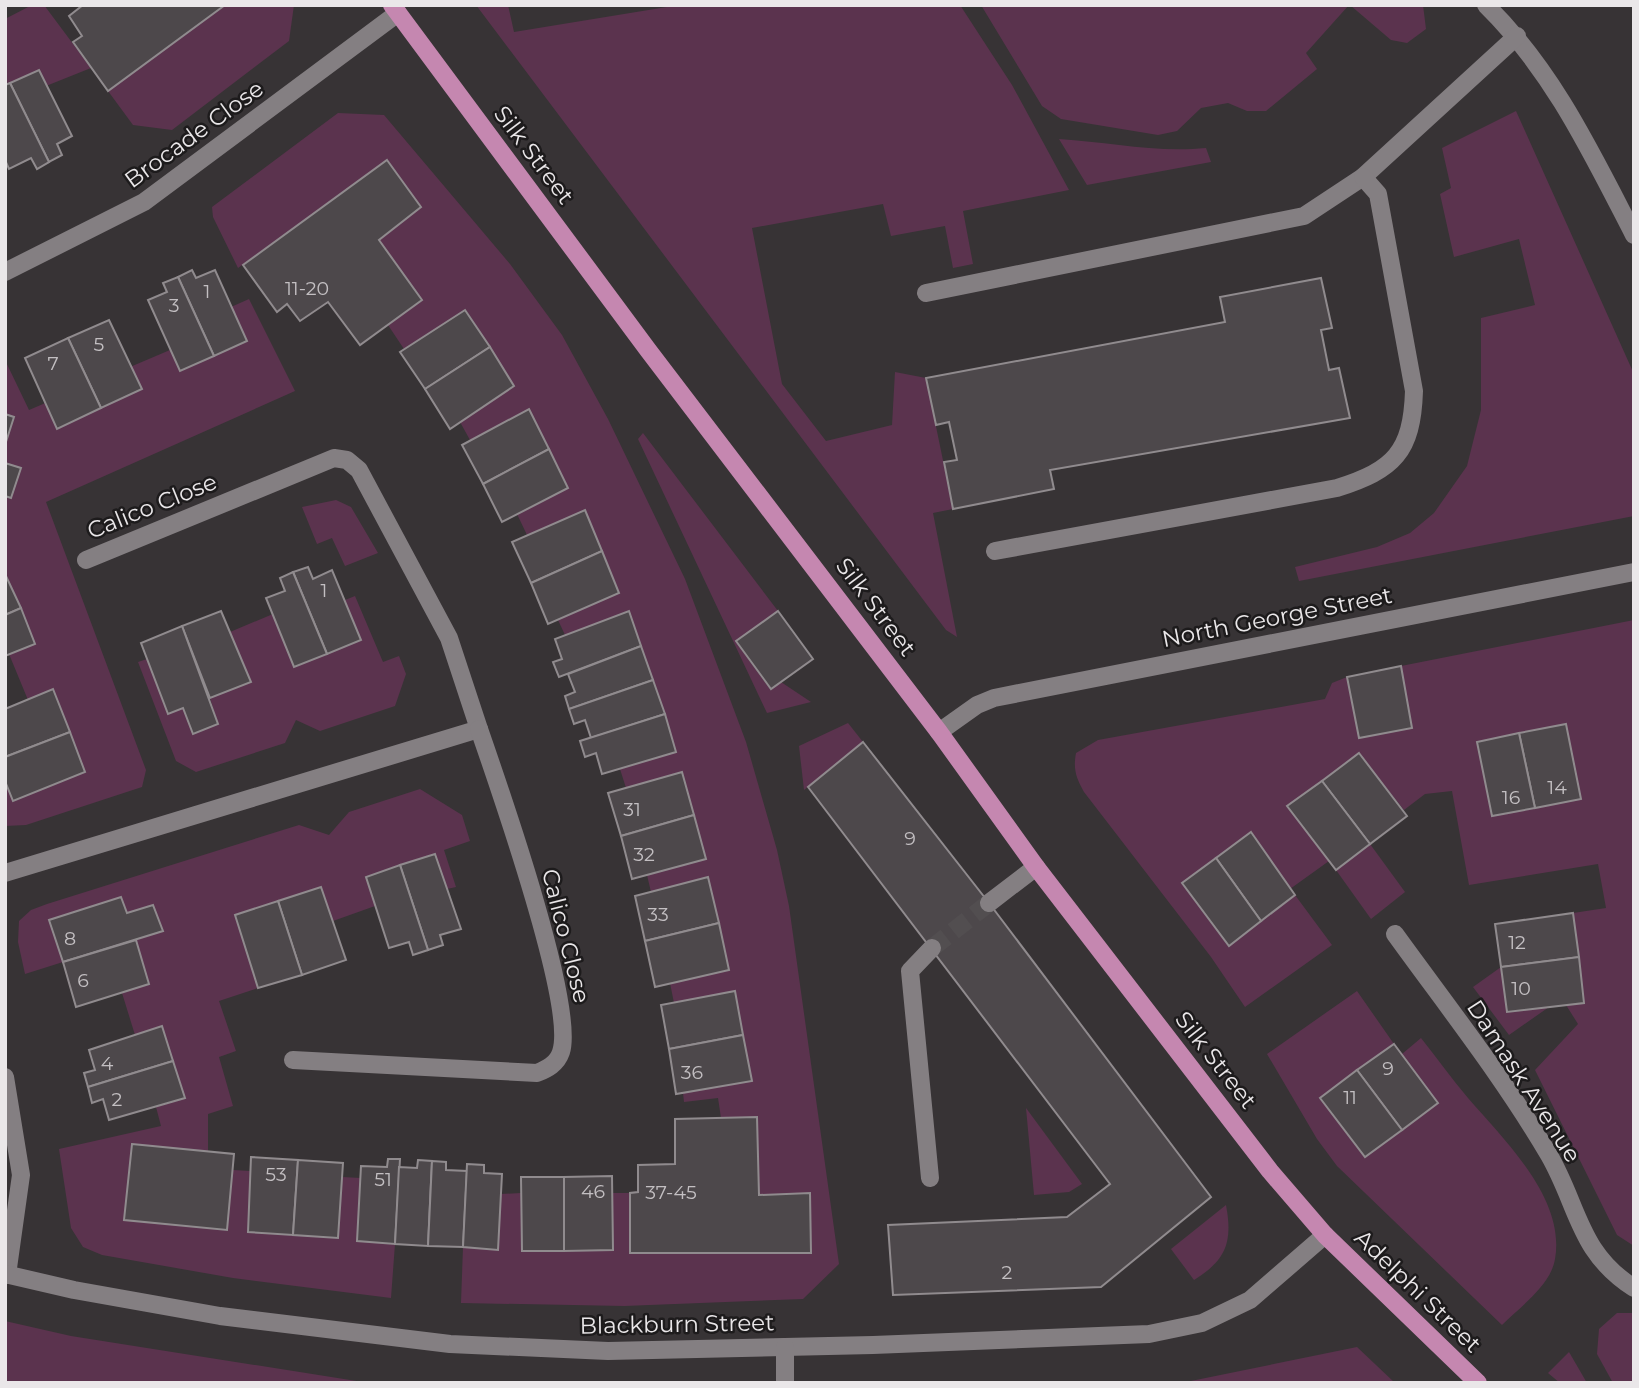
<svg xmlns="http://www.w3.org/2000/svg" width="1639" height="1388" font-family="Montserrat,sans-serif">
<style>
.green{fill:#5b334e;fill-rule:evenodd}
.building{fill:#4d484b;stroke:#908b8e;stroke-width:2}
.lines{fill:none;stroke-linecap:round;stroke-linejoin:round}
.minor-tunnel{stroke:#524e50;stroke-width:18;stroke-dasharray:18 9;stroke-linecap:butt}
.minor{stroke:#847f82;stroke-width:18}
.major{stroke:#c587b0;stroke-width:18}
.labels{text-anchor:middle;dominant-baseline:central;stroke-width:5;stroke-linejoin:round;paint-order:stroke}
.number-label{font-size:19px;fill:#c3bfc2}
.street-label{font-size:23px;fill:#eae7e9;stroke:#1d1b1c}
</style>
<rect width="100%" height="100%" fill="#373335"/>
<g class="green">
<polygon points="32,5 44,5 91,68 46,86 38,70 5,85 5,19"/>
<polygon points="225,5 294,5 289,41 172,130 133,125 108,91"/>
<polygon points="476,5 508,5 514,32 679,5 960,5 1012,85 1069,190 963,211 973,264 953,268 945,226 891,236 883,204 752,228 782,384 826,441 892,425 895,372 926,378 953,509 933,513 957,637 946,630"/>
<polygon points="981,5 1349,5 1306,53 1317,69 1266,111 1247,111 1228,103 1201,108 1177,131 1158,135 1061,119 1042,106"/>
<polygon points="1350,5 1423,5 1426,29 1407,43 1391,40"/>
<polygon points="1516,111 1634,374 1634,516 1299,581 1295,567 1377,547 1410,533 1434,513 1467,466 1481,410 1481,318 1535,305 1519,239 1454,257 1440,194 1451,188 1442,148"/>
<polygon points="338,113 384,115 510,264 562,335 608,419 685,579 746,742 777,850 789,906 839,1264 803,1299 624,1306 461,1303 463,1247 498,1249 501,1194 521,1193 522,1251 612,1193 630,1193 630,1253 810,1253 809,1193 759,1195 757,1118 721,1118 718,1098 684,1102 683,1093 752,1081 735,991 674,1003 670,983 729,970 708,878 651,892 647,875 706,859 682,773 626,788 620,769 676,752 629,612 565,635 558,620 619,593 585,510 527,535 517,514 568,488 529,410 470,440 460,422 490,347 466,310 404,349 388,325 421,300 379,240 387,161 238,268 213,217 212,207"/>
<path d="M1059,139C1109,142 1156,153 1206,148L1211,162L1087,185Z"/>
<polygon points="249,299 295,391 46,502 146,770 142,787 26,825 5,826 5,781 14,801 85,772 53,690 28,700 9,654 35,644 5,574 5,496 11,498 21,468 5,463 5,445 14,417 5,414 5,360 29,410 170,350 180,370 231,307"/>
<polygon points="643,433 778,611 736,642 770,689 781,682 811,702 767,713 638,439"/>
<polygon points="336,500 351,507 378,553 345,566 332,538 317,544 302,507"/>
<polygon points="355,596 383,662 399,656 406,674 395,706 320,731 296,720 285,743 196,772 176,761 138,662 147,659 168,714 183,708 194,733 218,724 210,698 250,682 230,632 273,614 295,667 361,640 345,600"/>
<path d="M1634,620V1246L1617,1235L1535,1070L1578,1024L1566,1005L1584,1002L1573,913L1606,908L1598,864L1469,885L1452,791L1425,794L1404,810L1359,754L1287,806L1329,861L1290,889L1182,883L1228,946L1295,895L1332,945L1245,1007L1211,957L1084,792C1076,778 1073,769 1076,753L1098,740L1325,699L1332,683L1347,677L1359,738L1412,728L1401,666ZM1566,724L1580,799L1492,816L1477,742Z"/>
<polygon points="848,723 863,742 804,790 799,746"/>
<polygon points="420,789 462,815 470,841 444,850 456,887 447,889 435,854 367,877 375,906 333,921 321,887 235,915 258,988 219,1001 236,1051 219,1057 233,1106 208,1114 208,1151 132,1145 124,1220 227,1230 233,1170 250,1171 248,1232 338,1238 342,1177 361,1178 395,1244 391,1298 233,1278 102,1255 83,1247 71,1228 59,1149 161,1126 156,1107 185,1098 173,1061 135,1035 122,993 149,984 136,940 163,931 153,905 127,913 121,897 50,920 63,962 25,974 18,942 19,921 31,910 47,904 299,825 329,835 349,812"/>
<polygon points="1370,844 1405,892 1371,919 1336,870"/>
<polygon points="1501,967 1507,1012 1549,1007 1509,1035 1473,987"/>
<path d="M1357,991L1394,1044L1320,1098L1365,1157L1437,1103L1402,1054L1421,1038C1437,1058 1451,1078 1468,1098C1503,1139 1566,1198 1555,1259C1551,1285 1520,1307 1502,1325L1337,1166L1317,1139L1267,1054Z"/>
<polygon points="1026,1108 1082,1184 1069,1192 1034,1195"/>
<path d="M1226,1205C1233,1242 1226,1260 1194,1280L1171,1249Z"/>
<polygon points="1617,1313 1634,1313 1634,1383 1613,1383 1597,1354 1599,1329"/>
<polygon points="5,1321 71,1336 369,1383 5,1383"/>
<polygon points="1357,1347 1395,1383 1181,1383"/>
<polygon points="1569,1352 1587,1383 1560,1383 1548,1373"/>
</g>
<g class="building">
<polygon points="83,5 225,5 108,91 73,42 82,36 69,16"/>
<polygon points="39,70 72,136 57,144 62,155 49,162 10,83"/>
<polygon points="10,83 49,162 37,169 31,158 9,169 5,160 5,85"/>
<polygon points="387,160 421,207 379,240 422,300 360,345 328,302 300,321 287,304 277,312 243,265"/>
<polygon points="192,270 196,278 215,270 247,341 214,356 178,277"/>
<polygon points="178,277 214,356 180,371 148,300 167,292 163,283"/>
<polygon points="1321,278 1332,328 1321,330 1329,370 1339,368 1350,418 1050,470 1054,489 953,509 944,462 957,460 949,422 936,425 926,378 1225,322 1220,297"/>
<polygon points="465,310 490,347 425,389 400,352"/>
<polygon points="109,320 142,389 101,408 68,338"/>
<polygon points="68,338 101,408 57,429 25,358"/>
<polygon points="490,347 514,386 450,429 425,389"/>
<polygon points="529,409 549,449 483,484 462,445"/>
<polygon points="5,414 14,417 5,445"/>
<polygon points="549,449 568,488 502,522 483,484"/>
<polygon points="5,463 21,468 11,498 5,496"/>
<polygon points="585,510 602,551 531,583 512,542"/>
<polygon points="602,551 619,593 548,624 531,583"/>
<polygon points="308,567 313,579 332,570 361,640 327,654 293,572"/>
<polygon points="293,572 327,654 294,667 266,598 285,591 280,578"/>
<polygon points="5,574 21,608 5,615"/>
<polygon points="21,608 35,644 5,656 5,615"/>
<polygon points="221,611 251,682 210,698 182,626"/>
<polygon points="629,611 641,646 559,677 553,662 562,659 555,639"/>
<polygon points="778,611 813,659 771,689 736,641"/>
<polygon points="182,626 218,724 193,734 183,708 168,714 141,643"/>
<polygon points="641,646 653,680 569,709 565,696 575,692 568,674"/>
<polygon points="1401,666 1412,728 1359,738 1347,677"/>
<polygon points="653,680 665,714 591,738 585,720 574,724 569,709"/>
<polygon points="53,689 70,732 5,757 5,709"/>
<polygon points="665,714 676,752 602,774 596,753 585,757 580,741"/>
<polygon points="1566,724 1581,799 1535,808 1519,733"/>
<polygon points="70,732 85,772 13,801 5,781 5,757"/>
<polygon points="1519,733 1535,808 1492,816 1477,742"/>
<polygon points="863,742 989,903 1211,1197 1101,1287 893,1295 888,1225 1067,1217 1110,1184 808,787"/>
<polygon points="1359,753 1407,816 1370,844 1322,781"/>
<polygon points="682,772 694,815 621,836 608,793"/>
<polygon points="1322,781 1370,844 1336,870 1287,806"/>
<polygon points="694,815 706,859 632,879 621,836"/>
<polygon points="1251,832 1295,895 1261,921 1216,858"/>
<polygon points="435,854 461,929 440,935 443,945 428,950 400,865"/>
<polygon points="1216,858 1261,921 1229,946 1182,883"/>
<polygon points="400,865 428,950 413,955 409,942 389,948 366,877"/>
<polygon points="708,877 719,923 645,941 635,896"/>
<polygon points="321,887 346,960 302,975 278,901"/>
<polygon points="121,897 127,913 153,905 163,931 63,962 49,920"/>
<polygon points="278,901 302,975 258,988 235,915"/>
<polygon points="1573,913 1579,957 1501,967 1495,924"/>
<polygon points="719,923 729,970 655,987 645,941"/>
<polygon points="136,940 149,984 76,1007 63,962"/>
<polygon points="1579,957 1584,1003 1507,1012 1501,967"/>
<polygon points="735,991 743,1035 669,1049 661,1005"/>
<polygon points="162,1026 173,1061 88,1087 84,1073 95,1070 89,1050"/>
<polygon points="743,1035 752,1081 676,1094 669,1049"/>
<polygon points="1394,1044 1438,1103 1402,1130 1357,1070"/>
<polygon points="173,1061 185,1098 109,1120 103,1099 92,1103 88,1087"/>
<polygon points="1357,1070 1402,1130 1365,1157 1320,1098"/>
<polygon points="757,1117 759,1195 810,1193 811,1253 630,1253 630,1193 638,1192 638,1165 675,1164 675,1119"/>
<polygon points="132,1144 234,1154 227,1230 124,1220"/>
<polygon points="251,1157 298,1160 293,1235 248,1232"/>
<polygon points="388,1159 400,1159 395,1244 357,1241 361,1166 387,1167"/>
<polygon points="298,1160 343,1163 338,1238 293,1235"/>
<polygon points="418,1160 432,1161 428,1246 395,1244 399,1167 417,1168"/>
<polygon points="432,1161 446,1162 446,1170 467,1171 463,1247 428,1246"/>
<polygon points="467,1164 484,1165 484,1173 502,1174 498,1250 463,1247"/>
<polygon points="612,1176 613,1250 564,1251 564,1177"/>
<polygon points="521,1177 564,1177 564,1251 522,1251"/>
</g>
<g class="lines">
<polyline class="minor-tunnel" points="932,948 989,903"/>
<g class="minor">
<path d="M1486,5C1553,71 1591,152 1634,235"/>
<polyline points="5,272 144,202 398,13"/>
<polyline points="926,293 1304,216 1363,177 1517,36"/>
<path d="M995,551L1337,488C1394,470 1412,452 1414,391L1378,194L1363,177"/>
<polyline points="939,732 977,705 994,698 1634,572"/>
<polyline points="5,873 479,729 449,638 359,470 347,460 334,458 86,560"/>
<polyline points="989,903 1036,867"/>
<path d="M1395,934C1447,1006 1504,1078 1549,1155C1579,1207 1578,1252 1634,1288"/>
<path d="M293,1060L537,1073C547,1069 557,1064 561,1052C576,1006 498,784 479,729"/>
<polyline points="5,1077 21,1175 7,1275"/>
<polyline points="930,1178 910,971 932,948"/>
<polyline points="5,1274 74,1290 220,1316 450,1344 608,1351 873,1345 1149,1334 1202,1323 1250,1300 1325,1235"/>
<polyline points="785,1347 785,1383"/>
</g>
<polyline class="major" points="392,5 648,350 939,732 1036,867 1270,1171 1325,1235 1478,1383"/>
</g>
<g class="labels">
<g class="number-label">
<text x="307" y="288">11-20</text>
<text x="207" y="291">1</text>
<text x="174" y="305">3</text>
<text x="99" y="344">5</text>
<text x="53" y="363">7</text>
<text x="324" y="590">1</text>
<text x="1557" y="787">14</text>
<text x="1511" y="797">16</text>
<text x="632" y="809">31</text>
<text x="910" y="838">9</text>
<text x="644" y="854">32</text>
<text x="658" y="914">33</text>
<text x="70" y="938">8</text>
<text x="1517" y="942">12</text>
<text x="83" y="980">6</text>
<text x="1521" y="988">10</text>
<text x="107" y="1063">4</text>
<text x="1388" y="1068">9</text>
<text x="692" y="1072">36</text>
<text x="1350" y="1097">11</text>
<text x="117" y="1099">2</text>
<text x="276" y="1174">53</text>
<text x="383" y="1179">51</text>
<text x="593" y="1191">46</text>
<text x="671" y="1192">37-45</text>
<text x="1007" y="1272">2</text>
</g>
<g class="street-label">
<text transform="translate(194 134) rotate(-36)">Brocade Close</text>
<text transform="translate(534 155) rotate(53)">Silk Street</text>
<text transform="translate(152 506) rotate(-22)">Calico Close</text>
<text transform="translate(876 607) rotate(53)">Silk Street</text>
<text transform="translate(1277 617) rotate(-11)">North George Street</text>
<text transform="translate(566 936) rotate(76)">Calico Close</text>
<text transform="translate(1216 1060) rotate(52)">Silk Street</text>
<text transform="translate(1524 1081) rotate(57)">Damask Avenue</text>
<text transform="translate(1418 1291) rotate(44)">Adelphi Street</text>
<text transform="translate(677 1324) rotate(-1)">Blackburn Street</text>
</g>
</g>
<rect width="1639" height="1388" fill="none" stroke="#eae7e9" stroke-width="14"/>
</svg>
